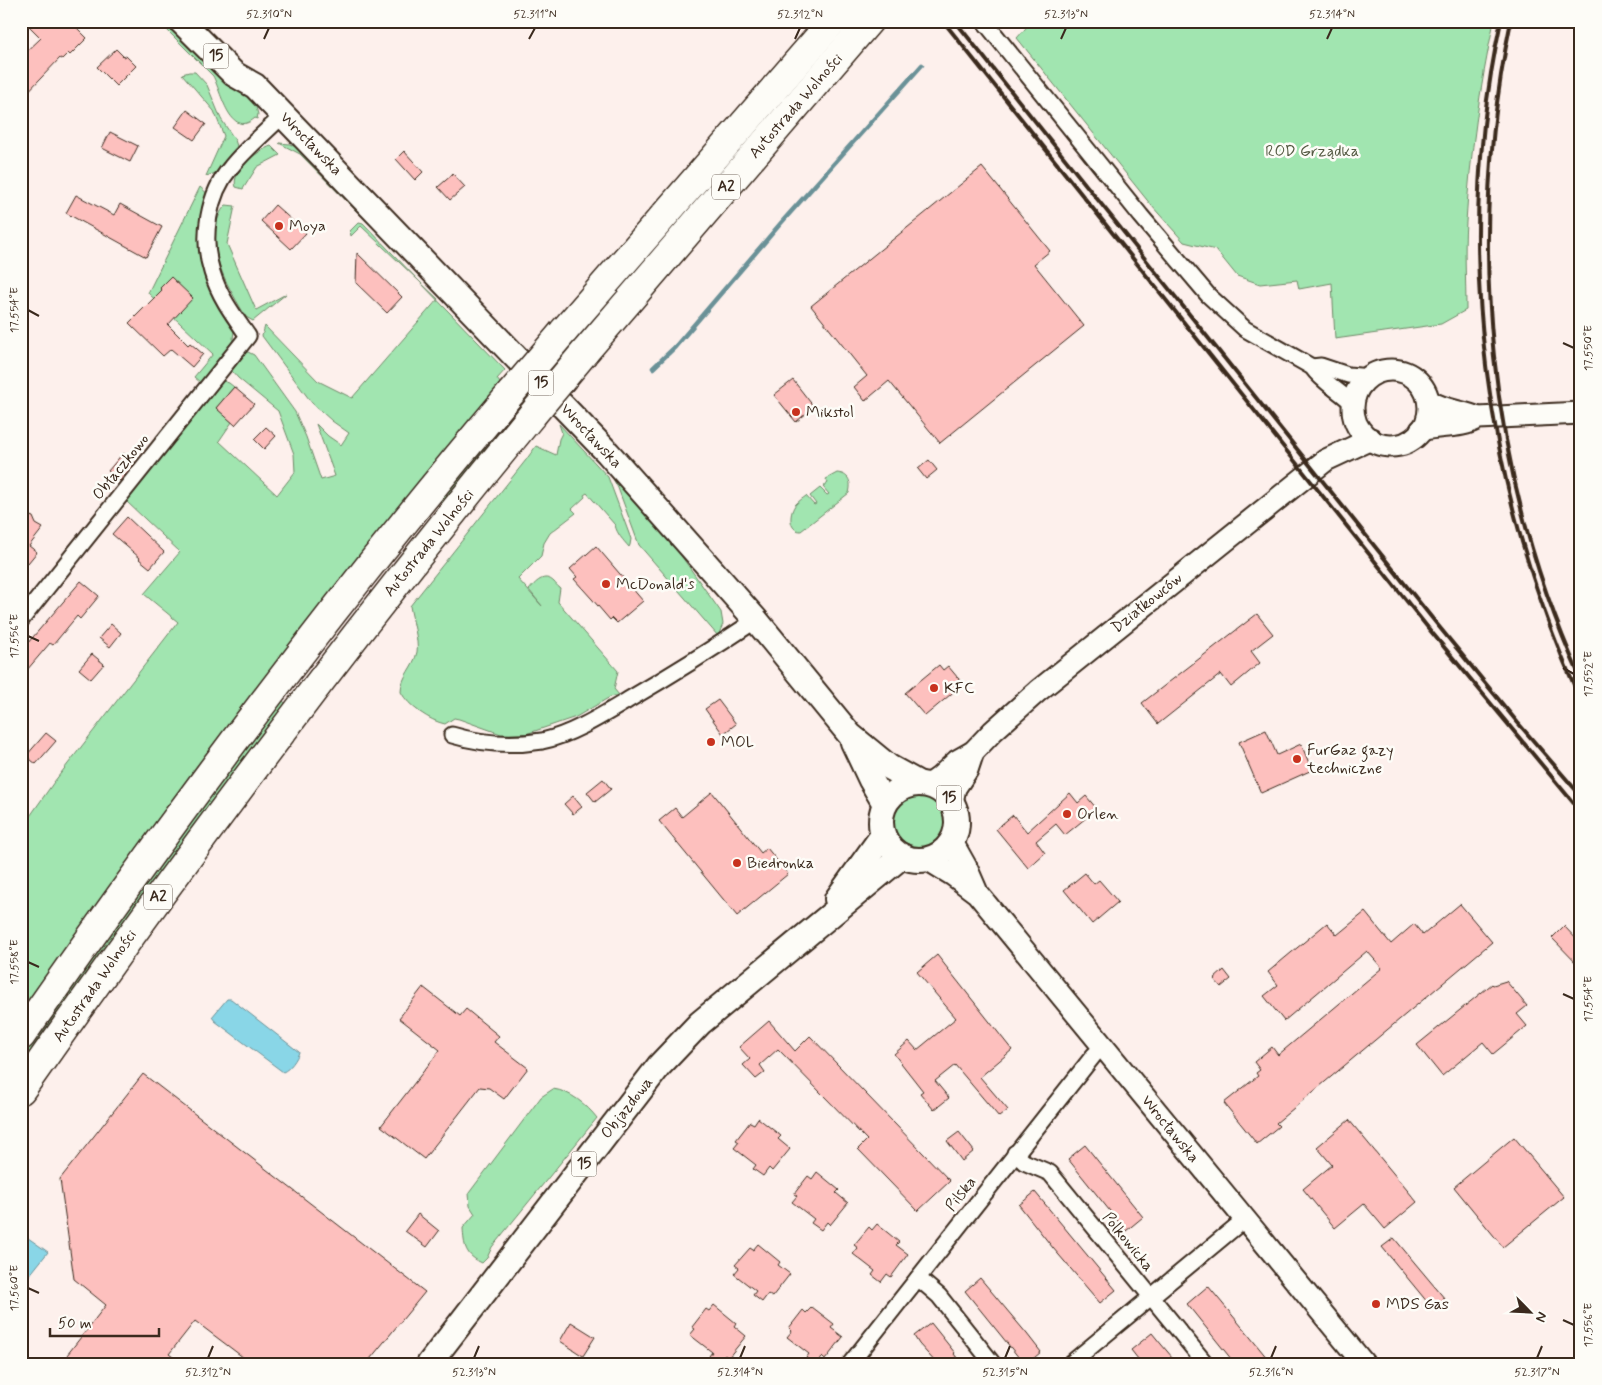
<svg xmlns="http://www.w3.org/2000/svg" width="1602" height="1385" font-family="Mynerve,sans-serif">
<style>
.green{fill:#a1e5b0;stroke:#6e8867}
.water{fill:#89d6e7;stroke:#6a9197}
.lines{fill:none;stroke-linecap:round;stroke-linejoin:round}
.stream{stroke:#6a9197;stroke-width:4.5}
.building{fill:#fdc0be;stroke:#3b2a1e}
.street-casing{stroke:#3b2a1e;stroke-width:19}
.secondary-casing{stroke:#3b2a1e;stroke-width:25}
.primary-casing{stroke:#3b2a1e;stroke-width:28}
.highway-casing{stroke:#3b2a1e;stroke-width:31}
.street{stroke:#fdfcf7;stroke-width:15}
.secondary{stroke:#fdfcf7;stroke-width:21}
.primary{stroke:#fdfcf7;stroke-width:24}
.highway{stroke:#fdfcf7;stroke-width:28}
.rail{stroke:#3b2a1e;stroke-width:4}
.highway-bridge-casing{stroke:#3b2a1e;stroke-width:31;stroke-linecap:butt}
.highway-bridge{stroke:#fdfcf7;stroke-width:28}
.ticks{fill:none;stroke:#3b2a1e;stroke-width:2}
.poi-dot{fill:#c8321e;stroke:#fdfcf7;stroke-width:2}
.labels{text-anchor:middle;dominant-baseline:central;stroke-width:5;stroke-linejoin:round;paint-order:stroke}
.shield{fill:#fdfcf7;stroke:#75695f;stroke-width:1}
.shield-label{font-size:15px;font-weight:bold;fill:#3b2a1e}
.street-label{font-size:16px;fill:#3b2a1e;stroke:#fdfcf7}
.park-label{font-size:16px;fill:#545942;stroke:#fdfcf7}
.poi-label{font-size:16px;fill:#3b2a1e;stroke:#fdfcf7;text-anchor:start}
.neatline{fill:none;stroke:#3b2a1e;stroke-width:2}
.ticks-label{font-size:12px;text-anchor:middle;fill:#3b2a1e}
</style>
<rect width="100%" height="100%" fill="#fdf0ec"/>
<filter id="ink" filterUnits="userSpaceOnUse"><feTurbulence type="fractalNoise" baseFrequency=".02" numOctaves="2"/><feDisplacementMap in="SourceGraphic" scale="10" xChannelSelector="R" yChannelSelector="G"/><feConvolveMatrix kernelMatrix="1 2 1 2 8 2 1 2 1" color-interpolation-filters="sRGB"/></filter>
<g filter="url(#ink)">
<g class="green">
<path d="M158,21H169L255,104L258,114L257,119L255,118C230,140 221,91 213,76Z"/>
<path d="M1032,21H1494C1480,87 1470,155 1466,222C1464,251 1466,281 1466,310L1441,324L1335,339L1332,283L1299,289L1297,280L1260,284L1237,276L1216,250L1184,242L1151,205L1017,38Z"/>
<polygon points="189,72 195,72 207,85 221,119 235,140 237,146 236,151 221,169 213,174 206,176 224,136 214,111 182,74"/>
<polygon points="279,143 290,144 299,149 510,363 467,323 300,154"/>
<path d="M271,146L280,155L257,167L243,189L236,187C230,172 258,150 271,146Z"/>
<path d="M200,187C203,190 207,192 208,196C210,205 198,235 199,250C200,276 219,310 234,331L232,347L201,383L194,377L213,354L148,293Z"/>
<path d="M226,205L235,206L227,244L256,310L286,294L253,321L246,317C229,288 209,258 217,222C219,215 221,210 226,205Z"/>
<path d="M359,222L363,223L505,370L497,379L500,383C396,509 294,637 195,768C136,848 79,929 21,1010V829L54,782L178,622L144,594L180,552L127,502L126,499L223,381L229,383L234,387L216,408L232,422L219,441L277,495L295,472L294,454L278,411L238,378L232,371C233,363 240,354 248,352L254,355L295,412L306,437L321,480L335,476L316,424L328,436L341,445L349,433L332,421L312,403L262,336L265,326L318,381L352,398L438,299L361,226L351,236L350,231Z"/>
<polygon points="513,404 524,412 446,506 436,497"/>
<polygon points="558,415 660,526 721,612 723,624 718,636 639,545 618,488 612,477"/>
<path d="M559,424L608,477L631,539L630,545L629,547C623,540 617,534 615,525L587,493L584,495L585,497L572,509L576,513L550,533L544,543L541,556L518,579L542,606L529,590C535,583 544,572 554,582C556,584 557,586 560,588L558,602L618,671L614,689L619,695L610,697L576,717L526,734H501L459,719L454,718L445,724C430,721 408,706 401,692C401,676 414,667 417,652C419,641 412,618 410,606L526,460L536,446L556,455L559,439L562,433Z"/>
<path d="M837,473C849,474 852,482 849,493L801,531C788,531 789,512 796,504C799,501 803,498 806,496L814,505L816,504L810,496L820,488L827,495L829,494L823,487L828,483L826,479Z"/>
<polygon points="279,698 289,706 21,1074 21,1052 110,927"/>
<circle cx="918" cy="822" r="26"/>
<path d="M553,1089C570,1091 587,1105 597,1118L492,1247L487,1258L482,1263C465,1255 464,1246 463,1228L475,1214L470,1206L469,1193L541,1097Z"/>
</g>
<g class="water">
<path d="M227,999H231L299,1052C297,1059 290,1069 283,1072L215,1021L212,1017Z"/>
<polygon points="21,1233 48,1252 21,1286"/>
</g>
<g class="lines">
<polyline class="stream" points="653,368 675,347 781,223 922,65"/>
</g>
<g class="building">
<polygon points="24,21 70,21 87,38 70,55 68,53 62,59 60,58 21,99 21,57 41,38"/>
<polygon points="116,49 124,57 126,56 136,66 116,86 97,67"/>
<polygon points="187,110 206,124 194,140 175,127"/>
<polygon points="110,132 138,146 130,162 102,148"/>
<polygon points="404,151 423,172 415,180 396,159"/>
<polygon points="982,167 1050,251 1034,264 1084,326 940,443 889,381 865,401 854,387 867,376 811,306"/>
<polygon points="453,174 465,187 450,200 438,187"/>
<polygon points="76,195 114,215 120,204 162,227 146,257 66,213"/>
<polygon points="275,205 306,233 291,249 261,221"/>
<polygon points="357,253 402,297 387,313 356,283"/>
<polygon points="171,277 193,298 168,325 188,345 190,343 203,354 192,367 171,349 163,356 129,323 162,290 160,288"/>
<polygon points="793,380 814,407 796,422 774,395"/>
<polygon points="234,387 254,404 235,425 216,408"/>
<polygon points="266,427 276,436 264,449 254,439"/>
<polygon points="123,453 135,463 120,481 108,471"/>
<polygon points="929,460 937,470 926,479 918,469"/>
<polygon points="25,514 33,517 36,524 43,528 29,546 37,552 28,563 21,558 21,519"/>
<polygon points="127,517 164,552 150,568 139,559 140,558 112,534"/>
<polygon points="596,546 643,601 617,623 612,618 610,620 592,599 574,579 577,577 570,569"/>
<polygon points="81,581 99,596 80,619 77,616 53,645 50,643 21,677 21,651"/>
<polygon points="1257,614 1273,634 1251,651 1260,663 1231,687 1221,674 1158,724 1142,703"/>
<polygon points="111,624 121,633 110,647 99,638"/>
<polygon points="92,654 104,664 91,679 79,669"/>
<polygon points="939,665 943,670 948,666 963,684 925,716 905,693"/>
<polygon points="718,700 736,724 723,734 705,709"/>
<polygon points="1266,730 1277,755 1301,744 1312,770 1261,793 1239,742"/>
<polygon points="46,733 56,741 36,764 26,756"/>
<polygon points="603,779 611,789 595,802 587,792"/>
<polygon points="712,792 761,853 767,848 788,874 737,916 659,821 675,808 682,817"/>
<polygon points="1070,793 1078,803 1086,796 1097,809 1065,835 1056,824 1036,841 1045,853 1028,868 996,829 1013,815 1027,832"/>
<polygon points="573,796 582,807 573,814 564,804"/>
<polygon points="1085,873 1094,884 1099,880 1118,902 1092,924 1064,890"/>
<polygon points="1460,904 1492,942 1276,1123 1279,1126 1257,1144 1224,1103 1258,1076 1256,1073 1260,1070 1254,1062 1272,1047 1278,1055 1382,968 1367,951 1284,1021 1264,996 1278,985 1268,972 1327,923 1337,935 1365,912 1391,944 1414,924 1423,935"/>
<polygon points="1564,926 1581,944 1581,968 1552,938"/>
<polygon points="937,955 1012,1050 980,1077 1008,1110 999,1117 955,1065 935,1081 949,1098 934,1110 920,1093 923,1091 894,1054 909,1041 917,1050 956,1018 917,972"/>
<polygon points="1224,970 1231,979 1221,987 1214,979"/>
<polygon points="1506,981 1527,1006 1517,1014 1527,1026 1493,1054 1483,1042 1442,1076 1417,1045 1492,984 1493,985"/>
<polygon points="423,987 460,1016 466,1009 499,1036 494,1042 528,1068 504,1099 489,1088 480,1087 424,1159 381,1126 440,1050 399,1018"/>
<polygon points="769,1021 795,1051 810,1036 950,1181 918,1211 858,1149 867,1140 778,1049 760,1065 765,1072 756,1079 743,1065 750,1059 739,1047"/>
<polygon points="143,1074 425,1292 366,1364 252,1364 195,1321 169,1354 182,1364 60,1364 106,1305 74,1279 60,1179"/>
<polygon points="758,1118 781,1136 778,1139 790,1149 772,1171 769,1168 763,1176 753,1169 756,1165 734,1148 739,1142 736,1140 750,1122 754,1124"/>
<polygon points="1349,1120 1417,1202 1385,1229 1364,1204 1335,1228 1303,1189 1332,1165 1317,1147"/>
<polygon points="959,1132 974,1151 962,1161 947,1141"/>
<polygon points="1514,1137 1564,1197 1503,1247 1454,1187"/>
<polygon points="1085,1145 1143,1217 1126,1231 1068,1159"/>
<polygon points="817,1172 839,1190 836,1193 848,1203 830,1225 827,1222 821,1230 811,1223 814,1219 792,1202 797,1196 794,1194 808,1176 812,1179"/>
<polygon points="1035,1192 1116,1290 1100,1303 1053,1248 1019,1205"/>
<polygon points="418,1214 439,1231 427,1247 405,1231"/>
<polygon points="877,1224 899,1242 896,1245 908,1254 891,1277 887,1274 881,1282 872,1275 875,1271 853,1254 858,1248 854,1245 869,1227 872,1230"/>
<polygon points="1394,1238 1445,1299 1433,1309 1382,1247"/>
<polygon points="758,1244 780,1262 778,1265 790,1274 772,1297 768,1294 762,1302 753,1295 756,1291 734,1274 739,1268 735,1265 750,1248 753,1250"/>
<polygon points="980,1278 1027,1334 1041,1352 1027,1364 1024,1364 965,1291"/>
<polygon points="1208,1286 1242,1327 1272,1364 1235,1364 1228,1355 1187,1304"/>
<polygon points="714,1305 736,1323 734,1326 746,1336 728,1358 725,1355 718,1363 709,1356 712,1352 690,1335 695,1329 692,1327 706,1309 709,1311"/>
<polygon points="812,1307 834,1324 831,1328 843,1337 825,1360 822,1357 816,1364 814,1364 806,1358 809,1354 787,1337 792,1331 789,1328 803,1310 806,1313"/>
<polygon points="571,1322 595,1337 583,1356 560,1341"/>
<polygon points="931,1323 955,1353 954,1354 962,1364 937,1364 919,1344 914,1336"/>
<polygon points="1152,1333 1161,1344 1178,1364 1142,1364 1131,1350"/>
</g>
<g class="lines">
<g class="street-casing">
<g id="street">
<path d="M984,21L1141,216L1208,295L1245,329L1312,367C1323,383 1341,391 1354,405"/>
<polyline points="1312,367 1321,366 1348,375 1370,377"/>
<path d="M21,620L248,336C234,316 219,296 212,272C201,238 208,194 231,167C246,148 266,132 283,115"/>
<path d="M452,735C482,744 511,746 542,741C571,735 603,715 628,700C671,675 714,648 756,620"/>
<polyline points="1015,1153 1024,1162 1050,1173 1206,1364"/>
<polyline points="918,1278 939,1296 993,1364"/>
<polyline points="850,1364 1094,1055 1102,1047"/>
<polyline points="1070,1364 1245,1219"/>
</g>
</g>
<g class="secondary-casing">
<g id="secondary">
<circle cx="1391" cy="408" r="38"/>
<path d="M1429,401C1444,411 1462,411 1478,418"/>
<path d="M1421,430C1441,424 1460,429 1478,418L1581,413"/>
<polyline points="929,785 940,777 957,761 973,752 993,731 1038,691 1326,460 1371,439"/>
<polyline points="952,802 955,788 967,770 973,752"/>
<polyline points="952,842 966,867 976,890"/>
<polyline points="927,859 953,875 977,893 1364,1364"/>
</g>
</g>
<g class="primary-casing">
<g id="primary">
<polyline points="181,21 234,74 255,86 608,453 756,620 850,735 889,767 918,783"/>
<polyline points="853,742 871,780 885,804"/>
<circle cx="919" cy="822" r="38"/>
<polyline points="837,899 883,835"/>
<polyline points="429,1364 659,1066 700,1023 902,856"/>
</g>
</g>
<g class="highway-casing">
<g id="highway">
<polyline points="563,332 833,21"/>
<polyline points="584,353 869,21"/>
<path d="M21,1036C175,815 337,598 512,392"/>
<path d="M21,1090C183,859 353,632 533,414"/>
</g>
</g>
<use href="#street" class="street"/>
<use href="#secondary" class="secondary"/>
<use href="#primary" class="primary"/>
<use href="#highway" class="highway"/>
<g class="rail">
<polyline points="943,21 1429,629 1581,812"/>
<polyline points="955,21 1436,623 1518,723 1581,796"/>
<path d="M1501,21C1451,249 1485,490 1581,701"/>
<path d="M1511,21C1465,239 1488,475 1581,679"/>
</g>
<g class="highway-bridge-casing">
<g id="highway-bridge">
<polyline points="512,392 563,332"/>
<polyline points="533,414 584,353"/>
</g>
</g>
<use href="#highway-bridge" class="highway-bridge"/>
</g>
</g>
<path class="ticks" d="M264,39L269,28M529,39L535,28M795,39L800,28M1061,39L1066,28M1327,39L1332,28M28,310L39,316M1563,343L1574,348M28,636L39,641M1563,668L1574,674M28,962L39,967M1563,994L1574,999M28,1288L39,1293M1563,1320L1574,1325M208,1358L213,1346M474,1358L479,1346M740,1358L745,1346M1005,1358L1010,1346M1271,1358L1276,1346M1537,1358L1542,1346"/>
<g class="poi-dot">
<circle cx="279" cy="226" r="5"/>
<circle cx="796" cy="412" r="5"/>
<circle cx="606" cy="584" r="5"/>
<circle cx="934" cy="688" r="5"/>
<circle cx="711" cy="742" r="5"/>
<circle cx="1297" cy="759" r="5"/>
<circle cx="1067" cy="814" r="5"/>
<circle cx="737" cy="863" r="5"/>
<circle cx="1376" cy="1304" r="5"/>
</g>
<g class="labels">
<g class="shield">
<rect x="203.5" y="43.5" width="25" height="25" rx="4"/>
<rect x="712" y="174.5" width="28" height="25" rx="4"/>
<rect x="528.5" y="370.5" width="25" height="25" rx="4"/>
<rect x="936.5" y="785.5" width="25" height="25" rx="4"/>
<rect x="144" y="884.5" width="28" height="25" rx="4"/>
<rect x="571.5" y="1151.5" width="25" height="25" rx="4"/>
</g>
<g class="shield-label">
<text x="216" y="56">15</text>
<text x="726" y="187">A2</text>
<text x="541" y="383">15</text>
<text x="949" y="798">15</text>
<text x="158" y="897">A2</text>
<text x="584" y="1164">15</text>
</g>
<g class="street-label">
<text transform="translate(796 106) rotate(-49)">Autostrada Wolności</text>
<text transform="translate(311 144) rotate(46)">Wrocławska</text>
<text transform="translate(591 436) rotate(47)">Wrocławska</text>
<text transform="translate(121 467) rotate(-51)">Obłaczkowo</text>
<text transform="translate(429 543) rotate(-51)">Autostrada Wolności</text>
<text transform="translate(1147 603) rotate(-39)">Działkowców</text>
<text transform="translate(95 986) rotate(-55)">Autostrada Wolności</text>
<text transform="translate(627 1108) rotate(-52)">Objazdowa</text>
<text transform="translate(1170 1129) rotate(51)">Wrocławska</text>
<text transform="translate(961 1194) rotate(-52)">Pilska</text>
<text transform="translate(1128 1242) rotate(51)">Polkowicka</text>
</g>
<g class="park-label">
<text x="1312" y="151">ROD Grządka</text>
</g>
<g class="poi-label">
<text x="289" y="226">Moya</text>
<text x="806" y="412">Mikstol</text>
<text x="616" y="584">McDonald's</text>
<text x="944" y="688">KFC</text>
<text x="721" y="742">MOL</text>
<text x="1307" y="750">FurGaz gazy<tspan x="1307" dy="18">techniczne</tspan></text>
<text x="1077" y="814">Orlen</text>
<text x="747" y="863">Biedronka</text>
<text x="1386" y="1304">MDS Gas</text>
</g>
</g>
<rect width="1602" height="1385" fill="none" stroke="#fdfcf7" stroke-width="55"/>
<g transform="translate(1530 1312) rotate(114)" stroke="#fdfcf7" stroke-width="4" paint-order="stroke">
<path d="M0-4L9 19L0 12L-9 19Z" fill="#3b2a1e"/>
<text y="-8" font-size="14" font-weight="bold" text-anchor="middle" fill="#3b2a1e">N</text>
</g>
<path d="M50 1328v8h109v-8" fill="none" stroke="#3b2a1e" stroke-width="2.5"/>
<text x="58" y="1328" font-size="15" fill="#3b2a1e" stroke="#fdfcf7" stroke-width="4" paint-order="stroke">50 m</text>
<rect x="28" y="28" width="1546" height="1330" class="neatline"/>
<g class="ticks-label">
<text x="269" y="18">52.310°N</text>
<text x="535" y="18">52.311°N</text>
<text x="800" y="18">52.312°N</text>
<text x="1066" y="18">52.313°N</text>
<text x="1332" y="18">52.314°N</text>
<text transform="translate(14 310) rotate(-90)" y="4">17.554°E</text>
<text transform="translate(1588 348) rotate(-90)" y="4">17.550°E</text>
<text transform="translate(14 636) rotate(-90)" y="4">17.556°E</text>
<text transform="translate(1588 674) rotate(-90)" y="4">17.552°E</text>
<text transform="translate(14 962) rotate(-90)" y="4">17.558°E</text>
<text transform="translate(1588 999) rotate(-90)" y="4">17.554°E</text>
<text transform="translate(14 1288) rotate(-90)" y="4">17.560°E</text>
<text transform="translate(1588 1325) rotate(-90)" y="4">17.556°E</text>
<text x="208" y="1376">52.312°N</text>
<text x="474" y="1376">52.313°N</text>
<text x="740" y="1376">52.314°N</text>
<text x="1005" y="1376">52.315°N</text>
<text x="1271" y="1376">52.316°N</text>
<text x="1537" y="1376">52.317°N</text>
</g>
</svg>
